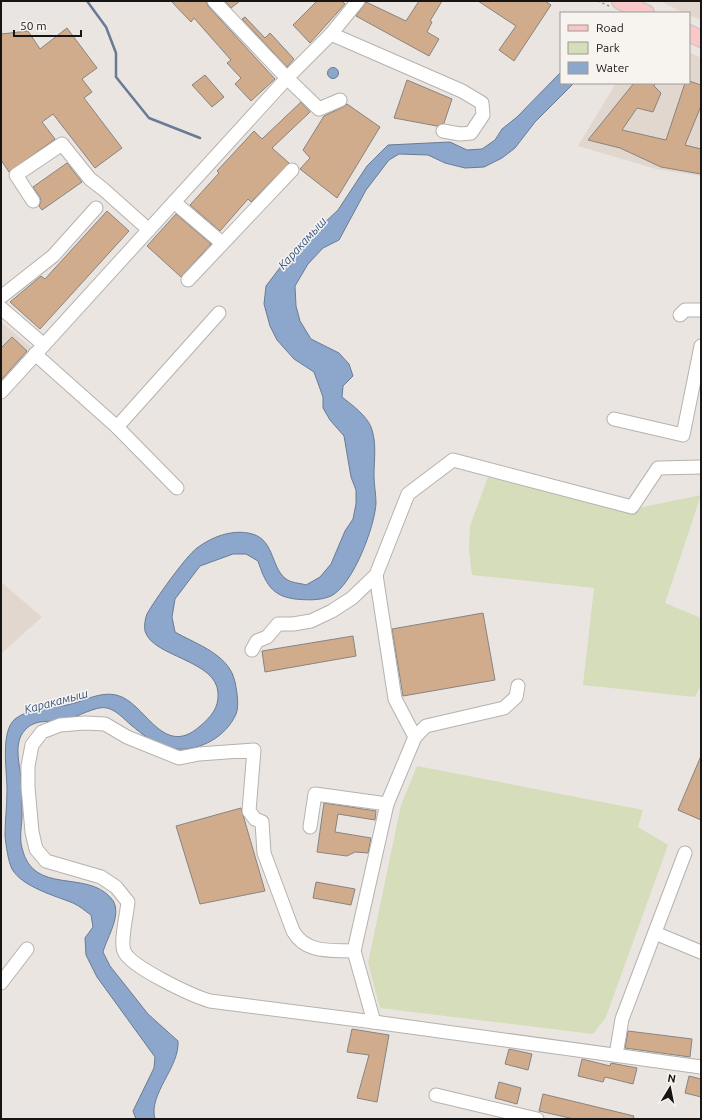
<svg xmlns="http://www.w3.org/2000/svg" width="702" height="1120" font-family="Ubuntu,sans-serif">
<style>
.built{fill:#e2d7ce}
.green{fill:#d5ddbb}
.water{fill:#8ca7cb;stroke:#697b94}
.pier{fill:#eae5e1}
.lines{fill:none;stroke-linecap:round;stroke-linejoin:round}
.stream{stroke:#697b94;stroke-width:2.5}
.building{fill:#d0ac8c;stroke:#888480}
.minor-casing{stroke:#b6b2ae;stroke-width:15}
.major-casing{stroke:#c2c2c2;stroke-width:18}
.path{stroke:#8b8885;stroke-width:1.5;stroke-dasharray:2 3;stroke-linecap:butt}
.minor{stroke:#fff;stroke-width:13}
.major{stroke:#f9c7c8;stroke-width:16}
.labels{text-anchor:middle;dominant-baseline:central;stroke-width:3;stroke-linejoin:round;paint-order:stroke}
.water-label{font-size:12px;font-style:italic;fill:#315585;stroke:#f7f3ef}
</style>
<rect width="100%" height="100%" fill="#eae5e1"/>
<g class="built">
<polygon points="660,1 701,1 701,20 689,15 689,13 684,13"/>
<polygon points="689,52 701,58 701,176 656,169 578,146 616,83 689,83"/>
<polygon points="1,322 33,349 1,383"/>
<polygon points="1,582 42,617 1,654"/>
</g>
<g class="green">
<polygon points="488,477 624,511 701,495 665,603 701,618 701,685 695,697 583,685 594,588 472,575 469,551 470,526"/>
<polygon points="417,766 643,810 638,827 668,845 606,1017 593,1034 380,1008 368,963 401,805"/>
</g>
<g class="water">
<circle cx="333" cy="73" r="5.5"/>
<path d="M561,72V83H574L535,122L515,148L502,158L484,167L465,168L445,163L428,155L399,154L389,160L366,190L339,240L323,248L308,264L295,286L296,306L300,321L311,339L339,353L349,364L353,376L343,386L342,397C352,405 366,415 371,427C377,443 374,459 374,476C374,485 376,494 376,503C375,526 353,585 331,596C320,601 306,600 295,599C271,596 265,582 258,561L246,554H233L200,566L175,599L172,617L175,632C194,643 222,652 232,673C236,681 240,706 236,714C226,737 200,751 176,749C159,748 143,735 131,725C124,719 116,710 107,708C97,705 76,718 64,720C50,723 36,718 25,730C12,744 21,766 21,783C22,794 22,805 22,815C22,826 19,837 22,848C33,896 86,869 111,898C124,912 107,937 103,952L110,966L148,1014L178,1041C180,1067 148,1094 155,1119H136L133,1111L154,1068L155,1057L97,977L86,955L85,938L93,927L91,915C85,911 80,906 73,903C56,896 22,887 12,869C8,861 6,845 5,836C5,821 7,806 7,790C7,770 0,732 15,719C29,708 50,709 67,705C82,702 100,691 116,695C145,701 162,759 199,727C211,717 219,708 218,693C217,660 152,657 145,631C144,627 145,618 147,614C154,601 186,556 197,548C212,537 230,530 248,533C275,537 270,567 286,579C291,583 300,583 306,585L320,577L331,564L345,531L353,519L356,504V490L351,477L344,436L330,420L323,408V397L314,372L294,359L277,340L270,326L264,304L266,286L288,257L338,210L367,166L388,145L450,142L467,150L482,149L495,140L502,129L517,117Z"/>
</g>
<polygon class="pier" points="608,1 644,1 637,13 612,13 604,9"/>
<g class="lines">
<polyline class="stream" points="87,1 106,27 116,53 116,77 149,118 200,138"/>
</g>
<g class="building">
<polygon points="171,1 206,1 208,6 275,79 251,101 235,84 241,78 227,63 231,60 194,18 191,22"/>
<polygon points="225,1 240,1 231,8"/>
<polygon points="317,1 342,1 345,4 310,43 293,25"/>
<polygon points="419,1 442,1 430,21 432,22 427,32 439,39 429,56 356,16 366,2 406,21"/>
<polygon points="478,1 545,1 551,5 514,61 499,50 516,26"/>
<polygon points="245,17 265,38 270,33 294,59 287,67 242,19"/>
<polygon points="67,28 97,68 82,79 92,92 84,98 122,148 95,168 53,114 42,122 55,139 9,172 1,160 1,34 28,31 40,49"/>
<polygon points="205,75 224,97 212,107 192,85"/>
<polygon points="407,80 452,99 444,123 437,126 394,118"/>
<polygon points="689,81 701,85 701,106 685,145 701,149 701,174 661,167 620,148 588,140 634,83 655,83 654,86 661,93 653,112 637,108 622,130 666,140 685,83 689,83"/>
<polygon points="301,102 310,112 272,148 289,163 251,202 248,199 220,231 190,205 219,173 217,171 254,131 262,139"/>
<polygon points="347,104 380,127 337,198 300,169 310,158 303,150 324,116 343,107"/>
<polygon points="67,163 82,182 42,210 39,206 41,201 40,197 33,187"/>
<polygon points="107,211 129,231 40,329 10,302 41,276 45,279"/>
<polygon points="176,214 211,244 181,277 147,246"/>
<polygon points="12,337 27,351 1,380 1,348"/>
<polygon points="483,613 495,680 403,696 392,629"/>
<polygon points="353,636 356,656 265,672 262,651"/>
<polygon points="701,756 701,820 678,810"/>
<polygon points="324,803 376,811 375,820 338,814 335,832 371,838 368,853 355,852 347,856 317,852"/>
<polygon points="241,808 265,891 200,904 176,826"/>
<polygon points="316,882 355,889 351,905 313,898"/>
<polygon points="352,1029 389,1035 377,1102 357,1098 369,1055 347,1052"/>
<polygon points="628,1031 692,1039 690,1057 625,1048"/>
<polygon points="509,1049 532,1054 528,1070 505,1064"/>
<polygon points="582,1059 610,1066 611,1063 637,1068 633,1084 605,1077 603,1082 578,1076"/>
<polygon points="689,1076 701,1079 701,1097 685,1093"/>
<polygon points="499,1082 521,1088 517,1104 495,1098"/>
<polygon points="543,1094 634,1116 633,1119 574,1119 539,1111"/>
</g>
<g class="lines">
<g class="minor-casing">
<g id="minor">
<polyline points="214,1 287,78 319,109 340,100"/>
<polyline points="331,34 462,91 482,103 483,115 471,133 460,134 443,131"/>
<polyline points="33,201 16,175 62,144 90,179 103,189 149,230"/>
<polyline points="174,202 222,243"/>
<polyline points="188,280 292,170"/>
<polyline points="1,297 53,256 96,208"/>
<polyline points="1,308 44,345"/>
<polyline points="680,315 685,310 701,310"/>
<polyline points="35,354 117,427 177,488"/>
<polyline points="1,392 287,78 331,34 358,1"/>
<polyline points="614,419 683,435 701,346"/>
<polyline points="117,427 219,313"/>
<polyline points="252,650 257,641 267,637 278,624 293,624 311,621 332,611 352,598 376,575 408,494 453,460 632,507 658,468 701,467"/>
<polyline points="415,737 426,726 504,708 516,697 518,686"/>
<polyline points="310,827 315,794 387,804"/>
<polyline points="655,933 701,952"/>
<path d="M354,951C331,950 306,954 293,931L264,853L262,822L255,819L249,811L254,750L199,754L179,758L127,737L105,724L85,723L60,725L42,732L32,745L28,766V787L32,832L36,849L46,861L101,877L116,887L128,902C127,914 120,941 124,951C130,967 193,996 210,1001L374,1022L701,1067"/>
<polyline points="1,983 27,949"/>
<polyline points="374,1022 354,951 387,804 415,737 395,699 376,575"/>
<polyline points="616,1055 622,1019 685,853"/>
<polyline points="436,1095 537,1119"/>
</g>
</g>
<g class="major-casing">
<g id="major">
<polyline points="620,1 646,13"/>
<polyline points="689,33 701,39"/>
</g>
</g>
<polyline class="path" points="598,1 609,6"/>
<use href="#minor" class="minor"/>
<use href="#major" class="major"/>
</g>
<g class="labels">
<g class="water-label">
<text transform="translate(302 243) rotate(-48)">Каракамыш</text>
<text transform="translate(56 701) rotate(-15)">Каракамыш</text>
</g>
</g>
<rect width="702" height="1120" fill="none" stroke="#161514" stroke-width="4"/>
<rect x="560" y="12" width="130" height="72" fill="#f7f3ef" stroke="#9d9a97"/>
<rect x="568" y="25" width="20" height="6" fill="#f9c7c8" stroke="#9d9a97"/>
<text x="596" y="32" font-size="12" fill="#161514">Road</text>
<rect x="568" y="42" width="20" height="12" fill="#d5ddbb" stroke="#9d9a97"/>
<text x="596" y="52" font-size="12" fill="#161514">Park</text>
<rect x="568" y="62" width="20" height="12" fill="#8ca7cb" stroke="#9d9a97"/>
<text x="596" y="72" font-size="12" fill="#161514">Water</text>
<g transform="translate(670 1088) rotate(10)" stroke="#f7f3ef" stroke-width="3" paint-order="stroke">
<path d="M0-3L7 15L0 10L-7 15Z" fill="#161514"/>
<text y="-6" font-size="11" font-weight="bold" text-anchor="middle" fill="#161514">N</text>
</g>
<path d="M14 30v6h67v-6" fill="none" stroke="#161514" stroke-width="2"/>
<text x="20" y="30" font-size="12" fill="#161514" stroke="#f7f3ef" stroke-width="3" paint-order="stroke">50 m</text>
</svg>
